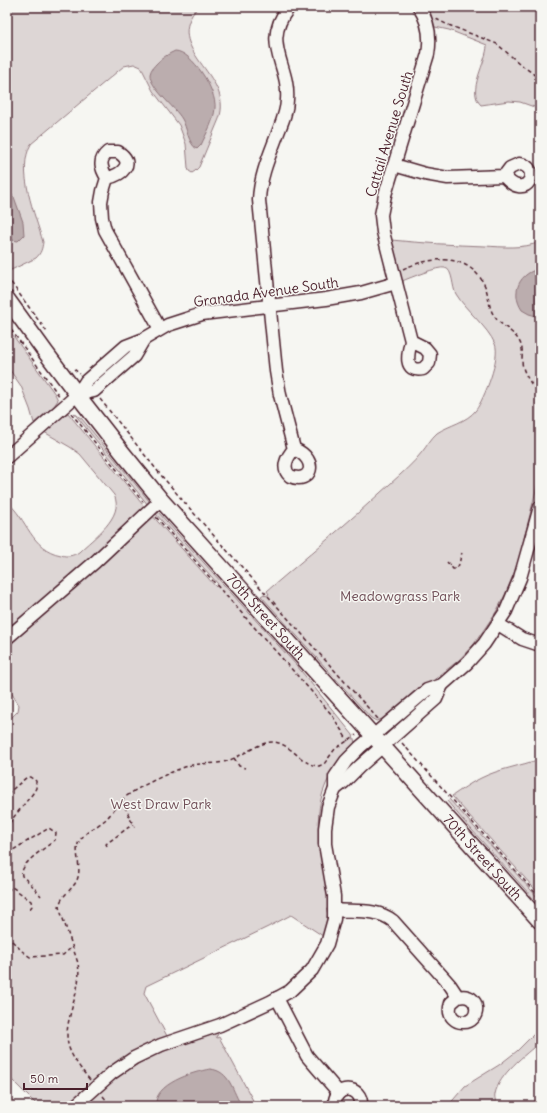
<svg xmlns="http://www.w3.org/2000/svg" width="547" height="1113" font-family="Delius,sans-serif">
<style>
.green{fill:#ddd6d5;stroke:#947a80}
.water{fill:#bbadae;stroke:#8e747a}
.lines{fill:none;stroke-linecap:round;stroke-linejoin:round}
.minor-casing{stroke:#4a1f2b;stroke-width:15}
.major-casing{stroke:#4a1f2b;stroke-width:18}
.path{stroke:#4a1f2b;stroke-width:1.5;stroke-dasharray:4 3;stroke-linecap:butt}
.minor{stroke:#f6f6f2;stroke-width:12}
.major{stroke:#f6f6f2;stroke-width:15}
.labels{text-anchor:middle;dominant-baseline:central;stroke-width:3;stroke-linejoin:round;paint-order:stroke}
.street-label{font-size:14px;fill:#4a1f2b;stroke:#f6f6f2}
.park-label{font-size:14px;fill:#6f4d56;stroke:#f6f6f2}
</style>
<rect width="100%" height="100%" fill="#f6f6f2"/>
<filter id="ink" filterUnits="userSpaceOnUse"><feTurbulence type="fractalNoise" baseFrequency=".025" numOctaves="2"/><feDisplacementMap in="SourceGraphic" scale="8" xChannelSelector="R" yChannelSelector="G"/><feConvolveMatrix kernelMatrix="1 2 1 2 8 2 1 2 1" color-interpolation-filters="sRGB"/></filter>
<g filter="url(#ink)">
<g class="green">
<path d="M7,7H198C160,50 235,74 219,119L199,167L195,171L192,173L189,171L188,168L186,144L179,125L153,91L141,67L134,64L124,66L31,144C16,171 35,214 43,242C42,249 41,253 36,258L7,272Z"/>
<path d="M427,7H540V109L520,102L509,101L481,105C466,91 487,62 487,45L449,30L435,27Z"/>
<path d="M391,240C422,243 453,245 485,246C503,247 523,249 540,242V474L518,563L505,595L496,612L474,644L459,660L386,718L376,721L371,718L261,596L264,594L266,596L269,594L267,591C308,556 350,521 390,484C401,474 413,464 422,452C427,446 431,438 437,433C449,425 467,422 476,410C484,399 501,357 495,344C487,326 467,312 456,294C452,288 453,269 445,268C438,266 410,278 402,281Z"/>
<polygon points="7,327 55,394 58,400 54,406 34,423 30,409 21,386 7,366"/>
<path d="M68,413L147,510L7,635V502C28,519 30,549 61,555C67,557 73,556 79,552C93,538 125,517 114,495L80,454L70,447L44,432L63,416Z"/>
<polygon points="74,413 82,419 150,502 148,505"/>
<path d="M158,512L297,666L353,735L355,743L353,747C344,759 332,770 326,784C308,827 327,863 328,906C328,916 326,926 323,936L291,915L268,927L146,986L144,993L167,1036C123,1053 99,1076 65,1106H38L7,1075V722L18,711L19,705L7,686V641L150,513L216,587L218,584L155,513Z"/>
<path d="M540,759V895L452,796C461,790 470,783 481,778C499,769 520,766 540,759Z"/>
<polygon points="449,799 540,900 540,906 463,820 447,801"/>
<path d="M540,1028V1042C525,1055 499,1074 495,1094C494,1098 496,1102 497,1106H448L465,1086L499,1065L517,1051Z"/>
<path d="M217,1033L218,1035L216,1036L217,1038L219,1037L256,1106H85C99,1093 113,1079 130,1069C156,1051 187,1043 217,1033Z"/>
</g>
<g class="water">
<path d="M175,51C192,51 217,91 215,108C214,121 206,134 201,145L197,149C188,144 187,127 182,119C175,107 149,87 150,74C151,69 154,66 157,63C162,58 168,54 175,51Z"/>
<polygon points="7,193 11,194 14,197 23,222 24,235 18,241 12,240 7,235"/>
<path d="M540,269V317L529,314L522,310C510,292 520,272 540,269Z"/>
<path d="M210,1069C231,1071 232,1092 242,1106H156C153,1084 193,1072 210,1069Z"/>
</g>
<g class="lines">
<g class="minor-casing">
<g id="minor">
<path d="M289,7C260,44 290,64 287,100C287,110 283,120 279,130C271,152 260,175 259,200L276,371L280,395L294,449C287,457 281,468 290,476C311,485 320,460 294,449"/>
<path d="M394,165L425,174L448,178L504,176C527,204 543,166 519,164L510,168L504,176"/>
<path d="M107,178C101,168 98,160 108,152H118C136,163 122,175 107,178L103,191L101,202L102,218L105,230L160,329"/>
<path d="M411,341L425,348L430,354L429,363L423,369C403,373 408,353 411,341L383,232L381,215L385,195L428,54C431,37 429,22 419,7"/>
<polyline points="77,395 94,391 134,356 144,339"/>
<polyline points="7,457 77,395 86,381 126,346 144,339 168,325 202,314 326,299 361,293 396,283"/>
<polyline points="498,624 522,639 540,645"/>
<polyline points="7,638 95,562 161,500"/>
<polyline points="335,789 344,782 359,767 436,699 442,685"/>
<path d="M334,910C354,912 377,908 393,921L450,985L458,997C481,991 482,1024 462,1022C459,1022 456,1021 453,1018C449,1014 449,1009 451,1003L458,997"/>
<polyline points="277,998 307,1056 339,1093"/>
<polyline points="75,1106 112,1073 134,1058 161,1045 220,1025 270,1002 290,991 312,970 327,944 334,919 334,896 325,844 325,828 328,807 335,789 335,777 346,761 360,747 427,690 442,685 467,663 484,644 506,611 520,578 540,507"/>
<path d="M335,1106C332,1084 363,1084 361,1106"/>
</g>
</g>
<g class="major-casing">
<g id="major">
<path id="s1" d="M7,299C56,368 107,435 161,500L540,921"/>
</g>
</g>
<g class="path">
<polyline points="436,19 446,24 497,44 519,63 540,79"/>
<path d="M403,269C431,256 468,253 484,284C489,294 488,305 493,314C499,326 516,331 521,345C523,350 522,355 522,360C522,370 527,377 532,385"/>
<polyline points="7,277 47,332"/>
<polyline points="7,324 60,397"/>
<polyline points="74,369 80,374"/>
<polyline points="100,399 160,474 198,518 378,719"/>
<polyline points="71,413 143,502"/>
<polyline points="156,517 320,701 332,715 348,741"/>
<path d="M447,562L453,569H456C461,564 459,559 462,553"/>
<polyline points="402,743 540,898"/>
<polyline points="234,758 239,766 245,768"/>
<polyline points="7,794 27,777 30,777 36,781 36,788 34,792 13,818 7,827"/>
<polyline points="122,800 134,827"/>
<polyline points="107,846 106,844 133,824"/>
<path d="M7,852L13,850L49,828L56,833L55,840C46,848 19,863 22,876L30,883L41,896"/>
<polyline points="7,891 12,887 31,901 32,906 29,910"/>
<polyline points="7,936 22,951 30,957 63,955 72,947"/>
<path d="M90,1080C62,1046 63,1039 75,997C78,985 80,976 78,963L59,907C61,894 75,889 78,877C81,866 75,853 78,844C82,833 97,827 105,820C112,814 116,805 123,799C135,788 172,771 188,766C201,762 214,765 227,761C241,757 260,741 274,742C292,744 302,766 319,766L324,764L335,749L356,735"/>
<polyline points="103,1096 107,1101 108,1106"/>
</g>
<use href="#minor" class="minor"/>
<use href="#major" class="major"/>
</g>
</g>
<g class="labels">
<g class="street-label">
<text transform="translate(389 134) rotate(-73)">Cattail Avenue South</text>
<text transform="translate(266 292) rotate(-8)">Granada Avenue South</text>
<text stroke="none"><textPath href="#s1" startOffset="410">70th Street South</textPath></text>
<text stroke="none"><textPath href="#s1" startOffset="734">70th Street South</textPath></text>
</g>
<g class="park-label">
<text x="400" y="596">Meadowgrass Park</text>
<text x="161" y="804">West Draw Park</text>
</g>
</g>
<rect width="547" height="1113" fill="none" stroke="#f6f6f2" stroke-width="24"/>
<rect x="12" y="12" width="523" height="1089" fill="none" stroke="#4a1f2b" stroke-width="1.5" filter="url(#ink)"/>
<path d="M24 1083v6h63v-6" fill="none" stroke="#4a1f2b" stroke-width="2"/>
<text x="30" y="1083" font-size="12" fill="#4a1f2b" stroke="#f6f6f2" stroke-width="3" paint-order="stroke">50 m</text>
</svg>
